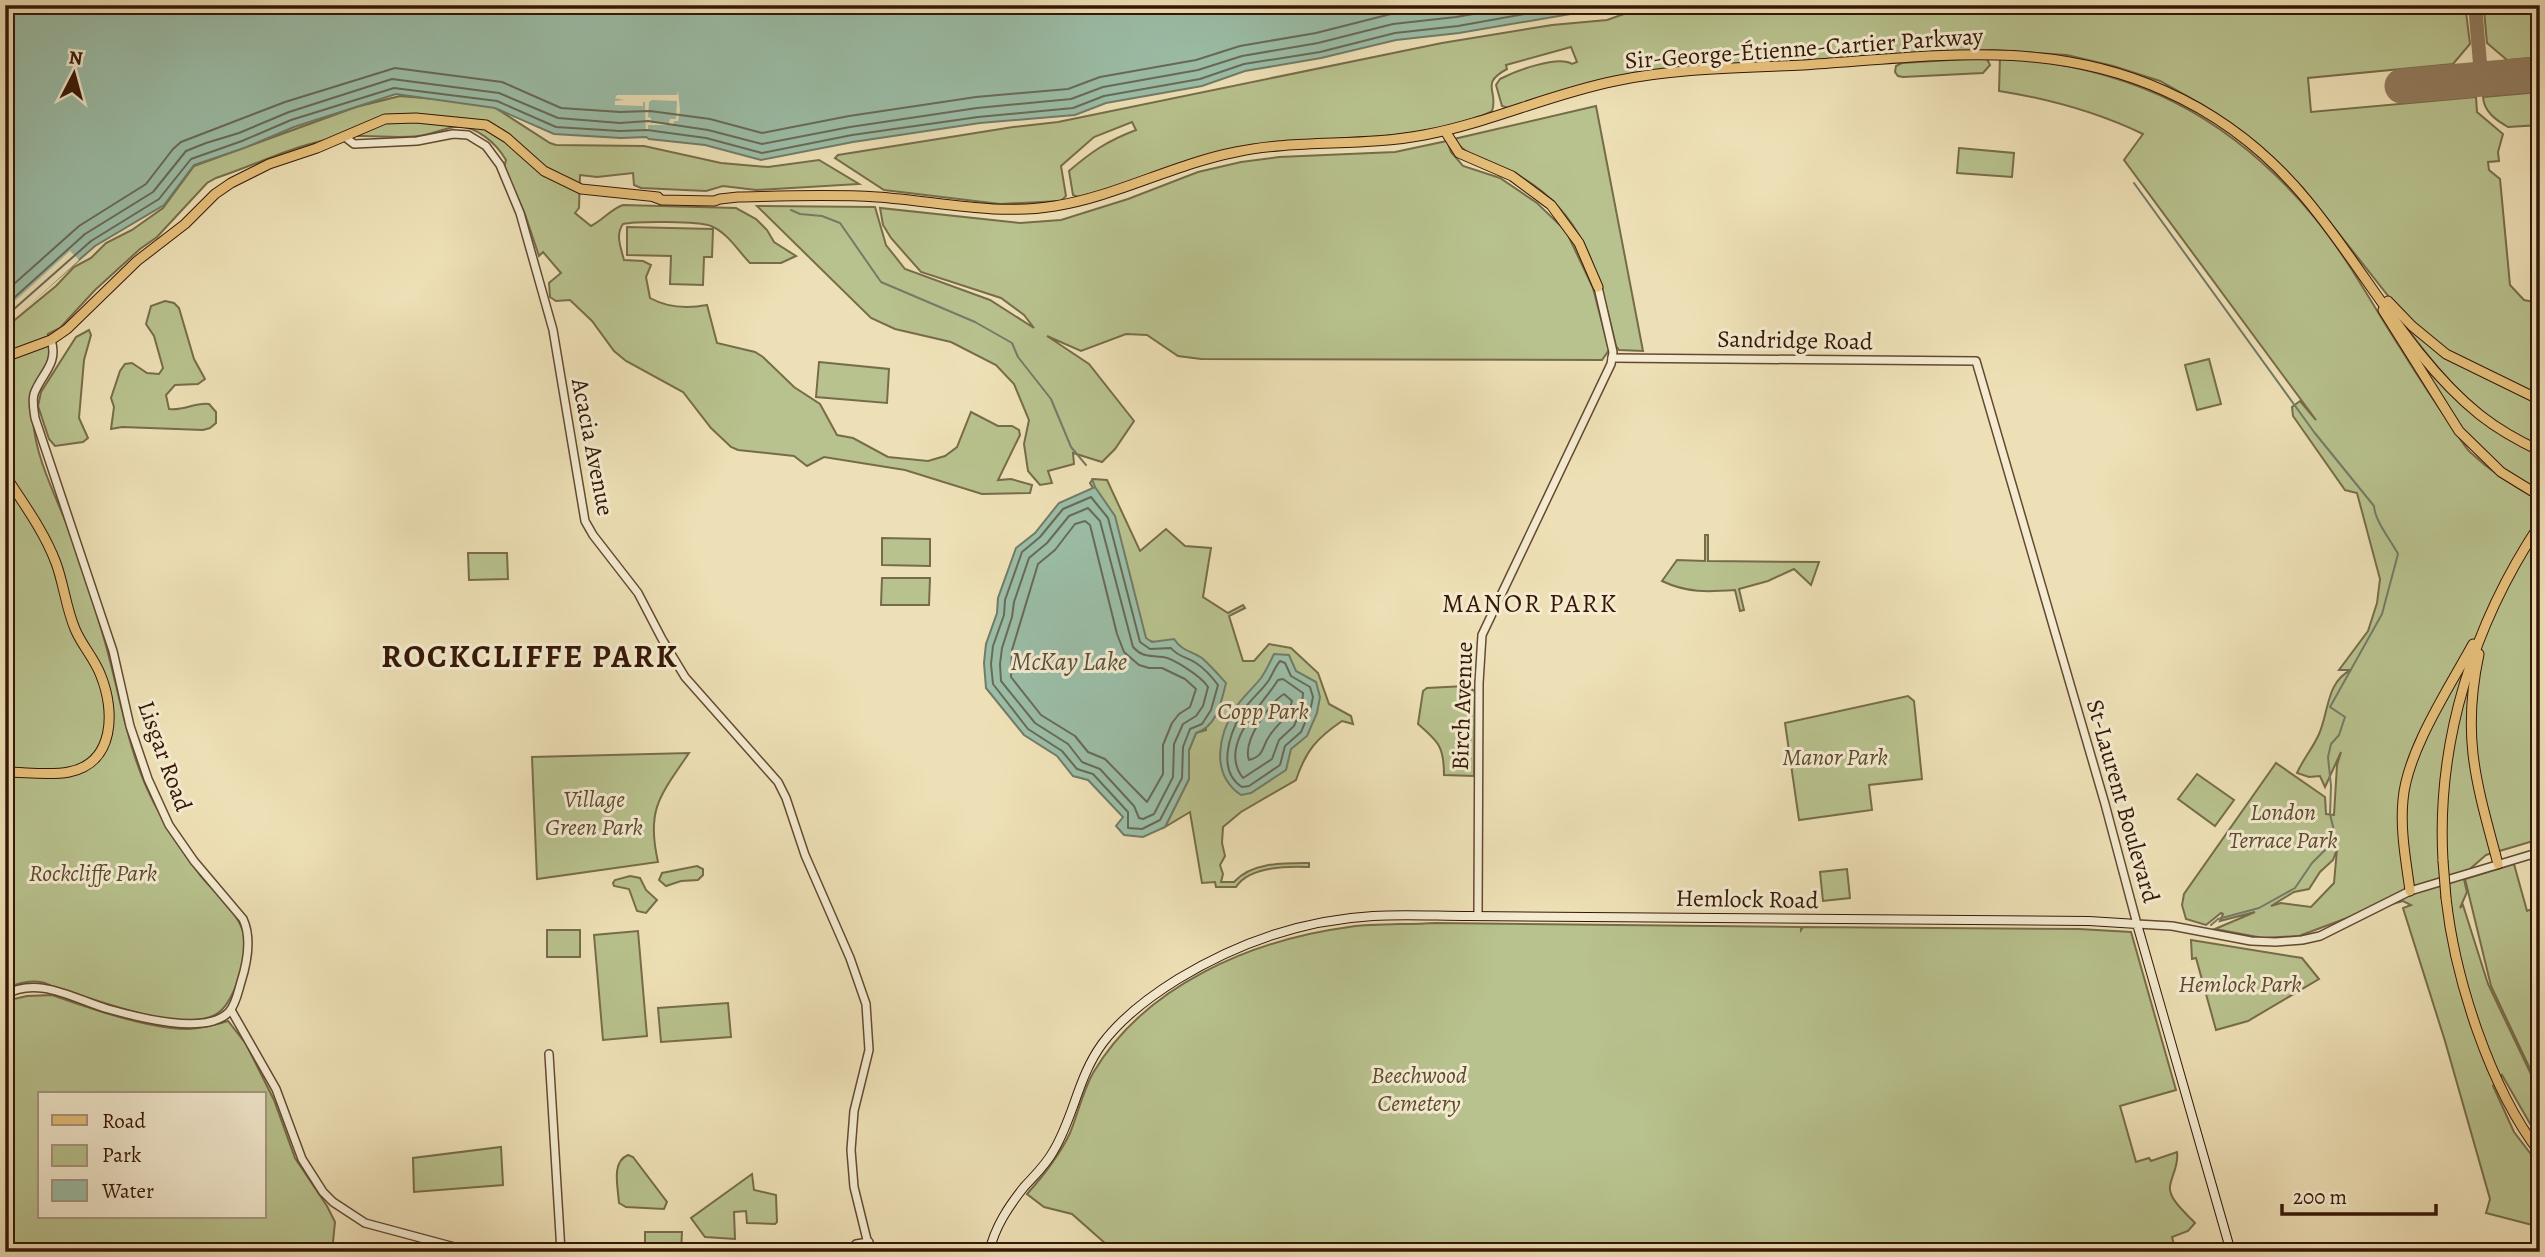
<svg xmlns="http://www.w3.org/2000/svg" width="2545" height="1257" font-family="Alegreya,serif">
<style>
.green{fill:#b8c28e;stroke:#776c4a;stroke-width:2;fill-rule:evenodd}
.water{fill:#9bbea8;stroke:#737b67;stroke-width:2}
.pier{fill:#eee0b6;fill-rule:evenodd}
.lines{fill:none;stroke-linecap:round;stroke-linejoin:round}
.shore{stroke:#686a57;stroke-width:2}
.stream{stroke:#737b67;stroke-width:2}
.taxiway{stroke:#927c5e;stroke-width:14}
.runway{stroke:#927c5e;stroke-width:35}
.tertiary-casing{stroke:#644932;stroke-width:10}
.secondary-casing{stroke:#361706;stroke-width:10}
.primary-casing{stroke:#361706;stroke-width:11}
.tertiary{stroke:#f4ebd0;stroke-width:7}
.secondary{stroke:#f4ebd0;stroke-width:8}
.primary{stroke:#e7c07b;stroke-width:9}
.primary-bridge-casing{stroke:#361706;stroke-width:11;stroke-linecap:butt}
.primary-bridge{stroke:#e7c07b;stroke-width:9}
.labels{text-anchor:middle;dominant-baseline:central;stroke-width:6;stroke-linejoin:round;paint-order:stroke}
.street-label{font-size:24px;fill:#361706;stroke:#f4ebd0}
.park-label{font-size:24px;font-style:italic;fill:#5d4a2f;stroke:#f4ebd0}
.neighbourhood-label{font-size:26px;letter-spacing:2px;fill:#361706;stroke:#f4ebd0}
.water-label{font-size:26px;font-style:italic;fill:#59513f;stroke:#f4ebd0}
.district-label{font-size:32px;font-weight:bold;letter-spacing:2px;fill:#361706;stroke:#f4ebd0}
</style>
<rect width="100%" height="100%" fill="#eee0b6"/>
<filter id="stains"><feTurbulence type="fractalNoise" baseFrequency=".00286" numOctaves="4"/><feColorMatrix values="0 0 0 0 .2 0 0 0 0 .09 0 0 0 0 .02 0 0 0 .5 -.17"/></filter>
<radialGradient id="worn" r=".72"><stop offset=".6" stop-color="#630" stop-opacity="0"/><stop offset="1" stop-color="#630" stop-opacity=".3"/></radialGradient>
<g class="green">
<path d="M1714,5H2301L2302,8L2328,5H2459L2466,12L2470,44L2453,64L2308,78L2311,112L2476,97L2477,112L2503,134L2498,152L2499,161L2488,162L2489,170L2500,179L2510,285L2524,300L2540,303V398L2458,360L2425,335L2393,302L2302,187L2249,137L2203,105L2160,81L2113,66L2067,55L1992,50L1689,68L1508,108L1502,106L1496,85L1500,79C1515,71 1558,55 1572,64L1577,62L1571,47L1506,65L1507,69C1479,84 1499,91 1492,111C1483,116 1472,119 1462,122C1388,145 1310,134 1235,148C1180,159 1131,185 1078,197L1073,195L1069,171C1091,152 1107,141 1136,130L1132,122L1094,137L1061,166L1066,196L1061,201L1000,204L884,190L835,158L838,155L1013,127L1058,122L1442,43L1552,25L1607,20L1641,8L1659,6L1689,9Z"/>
<polygon points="2488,5 2540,5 2540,57 2507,60 2487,43 2484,10"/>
<path d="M2000,57C2132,67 2230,115 2315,218C2347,257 2372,304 2399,346C2416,373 2433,401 2452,426C2458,435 2463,445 2470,452C2490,471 2516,488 2540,500V839L2486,855L2463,875L2467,892L2460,908L2463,905L2488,984L2540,1093V1141L2502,1075L2493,1086L2514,1132L2540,1166V1227L2486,1213L2490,1199L2445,1041L2403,908L2411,905L2403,901L2363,912L2299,936L2263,938L2215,929L2255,912L2220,921L2223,914L2221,913L2206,925L2186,919L2182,905L2184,894L2276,763L2325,797L2326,814L2334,815L2337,765L2341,752L2325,787L2320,776L2309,777L2297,773C2303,759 2313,748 2319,734C2329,712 2326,682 2351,670H2339L2368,631L2377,603L2380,579L2357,493L2345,490L2293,416L2292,407L2300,401L2316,420L2124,160L2143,134C2097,112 2050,99 1999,91ZM2337,849L2334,883L2311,907L2281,903L2271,906L2294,892L2309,889L2320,872L2333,860Z"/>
<polygon points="1982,58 1987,59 1990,65 1983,73 1903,77 1898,76 1895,72 1896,66 1902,63"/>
<path d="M2540,92V125L2508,127C2496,120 2484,112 2483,97Z"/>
<path d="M400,96L460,101L494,107L550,143L556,145L644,146L721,163L768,167L819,160L859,184L756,190L723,186L706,191L641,188L634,185L633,173L597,177L580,175L579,208L575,213L591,226C603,220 611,209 623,205L736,208L756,219L767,230L774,242L796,256L781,263H750C738,251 728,233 711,226C699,221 636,221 623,224C615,235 621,248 624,260L643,261L651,265L646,277L650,298C668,308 686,309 707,305L717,343L755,352L763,357L794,387L820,404L837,435L853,438L888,457L928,461L945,456L957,447L971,412L998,426H1012L1019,430L1020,435L998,480L1011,479L1032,485L1030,493L982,494L905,470L824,457L807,466L794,456L738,450L731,447L711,428L683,392L626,361L614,351L592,321L570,300L556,301L550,297L549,283L561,273L543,252L539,256L525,214L504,167L506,160C496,143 476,125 455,127C442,129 431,135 418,136C393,139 368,134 343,137C297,143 259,164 216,178L207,183L157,237L140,249L95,290L60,328L48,334C47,343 52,352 49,360C45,371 35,382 33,393C31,401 33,412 33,420C36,465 63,508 76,550C88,586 100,621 109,657C122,707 130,757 154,803C167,828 183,852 200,875C214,892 238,912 244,934C249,955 234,1005 215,1015C178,1034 93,998 55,987C49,986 48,983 41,982C29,980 17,984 5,988V328L56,286L74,267L91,258L106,243L132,230L163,208L194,166L356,107Z"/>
<path d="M1596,106L1643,351L1619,350L1616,346C1599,275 1585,210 1514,173C1493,162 1468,159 1454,139Z"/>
<polygon points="1447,141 1451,152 1463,166 1500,178 1537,203 1566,231 1593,288 1609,350 1602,360 1201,359 1178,356 1147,335 1126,334 1081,351 1047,336 1089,364 1134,421 1115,449 1102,462 1073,453 1074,464 1048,471 1052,483 1040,485 1028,471 1024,444 1029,420 1014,384 996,365 951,342 895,329 871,318 757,206 875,207 886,245 905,269 990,300 1034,328 1024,315 1001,298 921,272 891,238 883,225 880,208 1020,223 1061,220 1128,199 1198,172 1241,162 1279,157 1395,152"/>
<polygon points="1959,148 2014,153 2012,177 1957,173"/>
<polygon points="627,227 713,229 712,257 704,257 703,285 670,284 671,256 627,255"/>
<path d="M165,301L174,303L179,308L194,359L205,379L198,384L175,385L166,395L169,409C184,411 195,402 209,404L216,412V423L210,428L203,430L122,427L111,429L114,407L111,398L120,371L125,364L132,363L147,373L159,374L163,368L154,336L146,324L151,306Z"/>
<path d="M2399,317L2421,339L2540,403V447C2478,420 2437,370 2399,317Z"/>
<polygon points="89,330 91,335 84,360 79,418 88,438 83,442 55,446 49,439 38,406 41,392 76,337"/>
<polygon points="2404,339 2510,440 2540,455 2540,493 2511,477 2460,430"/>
<polygon points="2209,359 2221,404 2197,410 2185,365"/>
<polygon points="819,362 889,369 887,403 816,397"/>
<path d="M1093,479L1107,480L1140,551L1166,529L1185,546L1211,548L1203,597L1228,613L1243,605L1245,608L1229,616L1243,661H1254L1269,644L1291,648L1318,673L1329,704L1351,716L1353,724L1342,721C1317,738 1306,750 1296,780L1241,812L1223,827L1222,843L1225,856L1220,865L1223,874L1221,882H1234C1252,862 1285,863 1309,863V867C1287,866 1249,866 1236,887H1216L1215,882L1202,883L1190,812L1165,827L1189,779V750L1196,733L1206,730L1198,656L1180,648L1141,639L1108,514L1090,483Z"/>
<path d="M1705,535H1708V561L1819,562L1811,585L1794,569L1768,581L1739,589L1744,610L1740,611L1735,590C1708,592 1687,593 1662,581L1677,560L1705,561Z"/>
<polygon points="882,538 930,539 930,566 882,565"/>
<polygon points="468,553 507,553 508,579 469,580"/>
<polygon points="882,578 930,578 929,605 881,605"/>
<path d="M1465,686L1475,691L1474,776L1444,775C1444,747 1439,742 1418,724L1423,691L1427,688Z"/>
<polygon points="1908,696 1914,701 1922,779 1869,785 1872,810 1799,820 1785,723"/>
<path d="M689,753C660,796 646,809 658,862L537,879L532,757Z"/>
<polygon points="2197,774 2234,800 2215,826 2178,799"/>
<polygon points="2514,864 2527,911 2540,906 2540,1090 2491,986 2465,879"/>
<polygon points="697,866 703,869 703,875 698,880 681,881 666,886 659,880 662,873"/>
<polygon points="1847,869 1850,898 1823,901 1820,872"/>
<polygon points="630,876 640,878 646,890 657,900 646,913 637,911 629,889 614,886 613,883 615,880"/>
<path d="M1435,923L1801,927V930L1803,927L2079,929L2131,932L2176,1090L2120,1106L2136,1162L2149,1158L2151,1161L2177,1152C2179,1165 2172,1174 2170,1186C2168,1199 2187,1214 2195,1223L2188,1231L2172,1237L2176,1252H1115L1072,1214L1044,1207L1027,1194C1045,1174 1059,1156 1070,1133C1078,1113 1083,1091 1093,1073C1145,985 1252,940 1349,927C1378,923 1406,925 1435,923Z"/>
<rect x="547" y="930" width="33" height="27"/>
<polygon points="638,931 647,1036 603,1040 594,935"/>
<polygon points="2191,940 2302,958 2319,979 2248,1021 2216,1030 2196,958 2192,959"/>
<path d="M52,995C89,1008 146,1028 185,1029C200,1029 214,1025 228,1021L246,1044L274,1100L295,1158L327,1206L335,1222L332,1252H5V1001L27,996ZM40,1094H264V1217H40Z"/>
<polygon points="728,1003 731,1037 661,1042 658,1008"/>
<polygon points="501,1147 503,1185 414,1192 413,1158"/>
<path d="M628,1155L633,1157L667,1202L664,1209L626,1207L619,1203C618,1187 611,1162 628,1155Z"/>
<polygon points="752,1174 754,1190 776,1195 777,1222 775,1224 747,1223 746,1211 734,1212 735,1239 705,1237 691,1218"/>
<polygon points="645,1232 682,1232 681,1252 645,1252"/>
</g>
<g class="water">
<polygon points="14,5 1623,5 1459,33 1396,40 1321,58 1245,71 1202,86 1106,103 1075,115 980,123 853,142 761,160 705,145 649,139 646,137 621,138 554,134 495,108 396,94 294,127 244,148 194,165 164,205 95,246 5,325 5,17"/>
<path d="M1095,487L1115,516L1146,638L1152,642L1174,639C1182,651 1191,651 1202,658C1211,666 1218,674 1226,683C1221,703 1217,726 1196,733L1189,750V779L1165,827L1143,837L1124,835L1116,826L1123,817L1088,780L1073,776L1057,756L1024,735L986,688L984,663L986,644L997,613L998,598L1016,548L1035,533L1059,503Z"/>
<path d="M1274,654L1289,655L1296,671L1316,682L1320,697L1317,713L1307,736L1291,749L1286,770L1251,793L1241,795C1210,774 1218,735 1236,707C1243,697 1253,688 1261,678C1266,671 1270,662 1274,654Z"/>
</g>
<g class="pier">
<path d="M678,91L680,110L678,121H674L673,125H648V130L657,132L646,131V137L645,102H643V106L615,105V101L624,100L615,98L617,95H677ZM652,100L677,101L676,119H670L669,123H651V118L648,117L649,102Z"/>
<polygon points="70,251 79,260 13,320 5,310"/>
</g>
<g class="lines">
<g class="shore">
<polyline points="5,292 79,226 146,184 173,149 181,142 285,102 395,68 502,82 561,108 620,112 650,111 710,119 762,133 849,116 976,97 1068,89 1100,77 1196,60 1240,46 1316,33 1391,14 1464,5"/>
<polyline points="5,306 85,234 153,192 186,151 206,143 239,133 289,112 392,79 499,93 558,118 620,123 648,121 708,130 762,144 850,127 977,108 1071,99 1103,87 1198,70 1242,56 1318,43 1393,24 1456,17 1525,5"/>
<polyline points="5,317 91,241 159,199 191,159 242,141 291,120 394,88 497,101 556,127 620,131 647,130 706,138 762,153 852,135 978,117 1073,108 1104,96 1200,79 1244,64 1320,52 1395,33 1458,26 1575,5"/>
<path d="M1091,497L1108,518L1140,642L1150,649L1171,648C1178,657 1187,657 1196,663C1205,669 1212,677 1218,685L1211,710L1202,724L1190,729L1183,747L1182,778L1160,820L1142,829L1128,828V812L1093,774L1077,769L1062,751L1028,729L993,684L991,664L993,646L1004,615L1005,600L1022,552L1040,537L1063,509Z"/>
<path d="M1088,508L1100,521L1133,647C1143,658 1150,655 1163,657C1173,658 1202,677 1208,687L1203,706L1196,716L1183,724L1174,744L1173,777L1154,814L1143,819L1139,818L1134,806L1100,769L1082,762L1068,744L1035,723L1001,681L1000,664L1002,648L1012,617L1014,602L1029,558L1047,543L1069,516Z"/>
<polygon points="1085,521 1090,525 1117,634 1124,652 1139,665 1149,668 1162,668 1185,679 1196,689 1190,707 1179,714 1172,723 1163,745 1163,774 1147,802 1105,759 1088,752 1075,736 1041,715 1011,677 1012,650 1038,564 1055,550 1075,524"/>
<path d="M1280,661L1285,663L1291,676L1310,687L1313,697L1310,711L1301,732L1285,746L1280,765L1249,786L1242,787C1217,771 1229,735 1241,714C1248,701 1261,692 1269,680C1273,673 1275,667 1280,661Z"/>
<path d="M1283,679L1303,693L1302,707L1294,726L1279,740L1272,759L1243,778C1217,745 1263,705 1278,680Z"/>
<path d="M1284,694L1292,701C1287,721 1280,720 1270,735C1261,747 1266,755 1249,760C1242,742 1269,703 1284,694Z"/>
</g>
<g class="stream">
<path d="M2134,183L2314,432L2374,506C2375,521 2390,539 2398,554L2382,614L2330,707L2345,717L2339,735L2331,744L2328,757L2331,786L2330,814L2334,831L2329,846L2312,863L2295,888L2259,908L2218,919L2211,925"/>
<polyline points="791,210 800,214 822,216 840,223 881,282 975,322 1012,343 1018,357 1051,399 1071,447 1086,465"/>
<polyline points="1092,479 1095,487"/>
</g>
<polyline class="taxiway" points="2475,5 2480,63 2488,74 2501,78"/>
<polyline class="runway" points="2402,86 2540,74"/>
<g class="tertiary-casing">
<g id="tertiary">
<polyline points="345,137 354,144 417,141 453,134 468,135 486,146 500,165 520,213 553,330 585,521 593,535 638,593 662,639 685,677 778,782 786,798 805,855 850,958 866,1004 869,1050 854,1111 851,1150 854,1187 870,1252"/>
<polyline points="1612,358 1976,361 2105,804 2137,924 2172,926 2251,941 2276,942 2302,940 2320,936 2410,891 2540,852"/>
<polyline points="1478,916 1479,683 1482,635 1611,364 1613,352 1598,287"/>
<path d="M5,995C38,975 76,1000 108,1009C137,1017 206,1036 229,1012C236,1004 238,992 241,982C247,963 252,938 243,919L194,861L169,825L148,779L130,726L113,651L35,418C34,410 32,402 34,394C41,374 59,364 51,340"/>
<polyline points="231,1010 276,1089 302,1159 323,1192 333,1202 365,1223 473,1252"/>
<polyline points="549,1054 561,1252"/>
<polyline points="849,1252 856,1244 869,1242"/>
</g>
</g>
<g class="secondary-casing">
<path id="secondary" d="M989,1252C995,1227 1008,1207 1024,1187C1035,1175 1046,1165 1054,1150C1074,1116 1078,1077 1102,1044C1122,1017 1149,997 1178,979C1237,943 1303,920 1373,916C1404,914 1437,916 1468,916L2089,921L2137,924L2231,1252"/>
</g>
<g class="primary-casing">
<g id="primary">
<polyline points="1445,131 1459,153 1512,176 1551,205 1579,243 1598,287"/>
<path d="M654,197L662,200L714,201L720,199L738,197C784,196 831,194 877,197C937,201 995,216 1055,206C1117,196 1174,164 1236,152C1298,139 1362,147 1424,135C1489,123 1550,94 1615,81C1676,68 1741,68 1803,65C1928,57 2047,37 2165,91C2219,115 2268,153 2306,199C2364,268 2410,359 2480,415C2499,430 2519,441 2540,451"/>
<polyline points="2388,301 2412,326 2446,354 2540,400"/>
<polyline points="2383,310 2459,431 2501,472 2540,496"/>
<polyline points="5,357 51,340 67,329 137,261 185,224 215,194 231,183 269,164 317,148 385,119 416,118 486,125 507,138 544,171 581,189 658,197"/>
<path d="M5,475C23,503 44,531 56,563C64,585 66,608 75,629C82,646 95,659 101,676C115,711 115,763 69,772C49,776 26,772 5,772"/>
<path d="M2479,654C2461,738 2477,785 2498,864"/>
<path d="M2443,861C2436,741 2474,623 2540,524"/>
<path d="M2410,891C2406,861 2400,830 2403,800C2407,751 2449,688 2473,644"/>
<path d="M2446,898C2455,979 2490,1088 2540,1153"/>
</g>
</g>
<use href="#tertiary" class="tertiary"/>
<use href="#secondary" class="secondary"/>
<use href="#primary" class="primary"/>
<g class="primary-bridge-casing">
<polyline id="primary-bridge" points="2443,861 2446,898"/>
</g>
<use href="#primary-bridge" class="primary-bridge"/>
</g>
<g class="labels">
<g class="street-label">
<text transform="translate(1804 48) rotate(-4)">Sir-George-Étienne-Cartier Parkway</text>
<text transform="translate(1795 340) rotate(1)">Sandridge Road</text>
<text transform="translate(593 447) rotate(79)">Acacia Avenue</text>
<text transform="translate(1462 706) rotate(-88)">Birch Avenue</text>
<text transform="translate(165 756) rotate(70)">Lisgar Road</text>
<text transform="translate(2123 801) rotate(74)">St-Laurent Boulevard</text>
<text transform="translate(1747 899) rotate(1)">Hemlock Road</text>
</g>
<g class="park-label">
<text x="1263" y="711">Copp Park</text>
<text x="1835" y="757">Manor Park</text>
<text x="594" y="799">Village<tspan x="594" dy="28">Green Park</tspan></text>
<text x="2283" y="812">London<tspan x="2283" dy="28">Terrace Park</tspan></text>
<text x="93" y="873">Rockcliffe Park</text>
<text x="2240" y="984">Hemlock Park</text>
<text x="1419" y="1075">Beechwood<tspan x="1419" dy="28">Cemetery</tspan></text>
</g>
<g class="neighbourhood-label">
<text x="1530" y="603">MANOR PARK</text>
</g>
<g class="water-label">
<text x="1069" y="661">McKay Lake</text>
</g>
<g class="district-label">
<text x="530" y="656">ROCKCLIFFE PARK</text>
</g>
</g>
<rect width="2545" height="1257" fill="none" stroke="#eee0b6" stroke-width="28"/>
<rect x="7" y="7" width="2531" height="1243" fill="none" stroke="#361706" stroke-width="3.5"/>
<rect x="14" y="14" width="2517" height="1229" fill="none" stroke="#361706" stroke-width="2"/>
<rect x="38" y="1092" width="228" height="126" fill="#f4ebd0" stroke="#a8967f" stroke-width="2"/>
<rect x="52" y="1115" width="35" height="10" fill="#e7c07b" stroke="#a8967f" stroke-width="2"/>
<text x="102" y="1128" font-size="21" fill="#361706">Road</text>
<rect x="52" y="1145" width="35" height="21" fill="#b8c28e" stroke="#a8967f" stroke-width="2"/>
<text x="102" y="1162" font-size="21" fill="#361706">Park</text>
<rect x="52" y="1180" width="35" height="21" fill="#9bbea8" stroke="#a8967f" stroke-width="2"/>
<text x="102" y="1198" font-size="21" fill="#361706">Water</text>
<g transform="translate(74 74) rotate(6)" stroke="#f4ebd0" stroke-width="5" paint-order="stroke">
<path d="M0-5L12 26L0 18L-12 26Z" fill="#361706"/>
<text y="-10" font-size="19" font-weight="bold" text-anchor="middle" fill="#361706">N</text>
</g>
<path d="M2282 1204v10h154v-10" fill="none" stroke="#361706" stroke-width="3.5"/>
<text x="2293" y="1204" font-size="21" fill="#361706" stroke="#f4ebd0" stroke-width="5" paint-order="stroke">200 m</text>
<rect width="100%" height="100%" filter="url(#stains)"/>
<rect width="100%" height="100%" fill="url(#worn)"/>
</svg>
